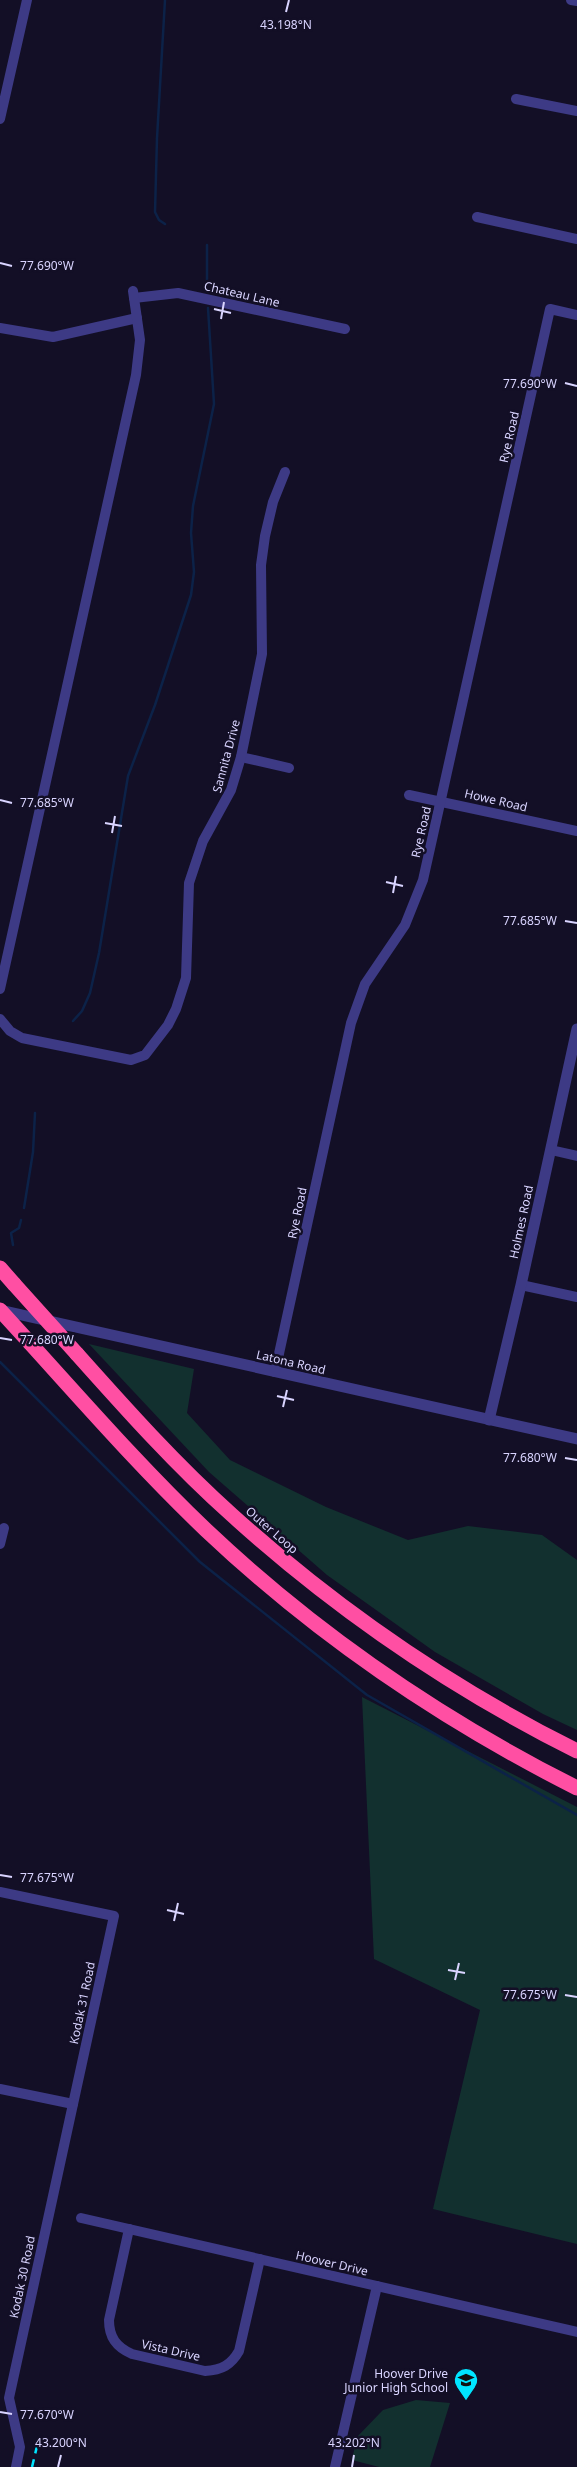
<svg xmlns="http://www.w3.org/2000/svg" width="577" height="2467" font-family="'Noto Sans',sans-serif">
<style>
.green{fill:#12302f}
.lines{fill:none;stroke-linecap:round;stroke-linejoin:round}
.stream{stroke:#0c2248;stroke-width:2.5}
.minor{stroke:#3d3a85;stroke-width:10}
.tertiary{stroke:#3d3a85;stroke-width:11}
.motorway{stroke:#ff4fa3;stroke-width:15}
.rail{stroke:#00e5ff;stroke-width:2.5;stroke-dasharray:8 6;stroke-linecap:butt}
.motorway-bridge{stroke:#ff4fa3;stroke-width:15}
.ticks{fill:none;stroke:#d9d4ff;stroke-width:2}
.labels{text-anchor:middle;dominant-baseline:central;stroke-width:5;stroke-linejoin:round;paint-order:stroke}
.street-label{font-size:12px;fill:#d9d4ff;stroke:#130f26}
.poi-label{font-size:12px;fill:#d9d4ff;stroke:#130f26;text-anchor:end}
.ticks-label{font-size:12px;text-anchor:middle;fill:#d9d4ff;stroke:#130f26;stroke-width:5;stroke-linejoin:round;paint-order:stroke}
</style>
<rect width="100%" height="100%" fill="#130f26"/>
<g class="green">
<polygon points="89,1344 194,1369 187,1413 230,1460 326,1507 408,1540 468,1526 542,1535 577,1560 577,1730 543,1714 435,1652 327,1575 209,1472"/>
<polygon points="362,1697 577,1807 577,2244 433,2209 480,2010 374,1959"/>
<polygon points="416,2400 450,2403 430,2467 379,2467 352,2460 357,2437 383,2410"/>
</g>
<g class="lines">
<g class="stream">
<polyline points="165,0 157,138 155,212 159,220 165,224"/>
<polyline points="207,283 207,245"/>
<polyline points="73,1021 82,1011 90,993 99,953 128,776 155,705 191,595 194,572 191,533 193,506 214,404 208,308"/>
<polyline points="24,1208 33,1152 35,1113"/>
<polyline points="13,1245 11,1233 19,1228 21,1220"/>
<polyline points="0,1362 200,1562 367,1695 577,1815"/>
</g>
<g class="minor">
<polyline points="571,0 577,1"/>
<polyline points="516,99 577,111"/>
<polyline points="0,119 27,0"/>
<polyline points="477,217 577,239"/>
<polyline points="134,298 178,293 345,329"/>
<polyline points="0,328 53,337 137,318"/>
<polyline points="241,757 289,768"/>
<polyline points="409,795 577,831"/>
<polyline points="0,989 136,375 140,340 133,291"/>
<polyline points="0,1019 10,1031 22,1038 131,1060 145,1055 168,1025 176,1009 186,978 189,883 203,841 231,790 241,757 262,654 261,565 265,536 273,502 285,472"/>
<polyline points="551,1150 577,1156"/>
<polyline points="521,1285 577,1297"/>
<polyline points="275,1372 351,1023 365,984 405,925 423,880 550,309 577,315"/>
<polyline points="0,1544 4,1528"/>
<polyline points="0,1892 114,1916 9,2398 20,2447 16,2467"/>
<polyline points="0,2089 73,2104"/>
<polyline points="81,2218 577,2332"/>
<path d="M129,2229L109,2320C109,2337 116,2347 132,2354L205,2371C222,2370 231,2365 239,2351L260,2259"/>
<polyline points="335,2467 377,2286"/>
</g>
<g class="tertiary">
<polyline points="0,1310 577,1439"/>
<polyline points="489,1420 521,1285 577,1029"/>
</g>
<g class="motorway">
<polyline points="0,1268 14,1284"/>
<path d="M30,1343C87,1406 144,1471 206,1530C316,1634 442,1720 577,1788"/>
<path d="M77,1354C126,1409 176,1465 232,1515C336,1609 451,1688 577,1751"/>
</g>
<polyline class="rail" points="32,2467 38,2442"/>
<g class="motorway-bridge">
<polyline points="14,1284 77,1354"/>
<polyline points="0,1310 30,1343"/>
</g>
</g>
<path class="ticks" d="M286,12L289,0M0,263L12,266M214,309L231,313M221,319L224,302M565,383L577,386M0,800L12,803M105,823L122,826M112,833L115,816M386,882L403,886M393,893L396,876M565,921L577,923M0,1338L12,1340M277,1396L294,1400M283,1407L287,1390M565,1458L577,1460M0,1875L12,1877M167,1910L184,1914M174,1921L178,1903M448,1970L465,1973M455,1980L459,1963M565,1995L577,1997M0,2412L12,2414M58,2467L61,2455M352,2467L354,2455"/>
<defs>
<g id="school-pin" transform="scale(1.25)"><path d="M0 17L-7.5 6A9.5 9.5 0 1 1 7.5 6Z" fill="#00e5ff" stroke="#130f26"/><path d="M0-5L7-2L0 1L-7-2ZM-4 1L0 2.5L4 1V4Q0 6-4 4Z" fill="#111"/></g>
</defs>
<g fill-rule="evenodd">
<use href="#school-pin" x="466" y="2380"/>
</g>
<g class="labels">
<g class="street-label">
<text transform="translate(242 294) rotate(13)">Chateau Lane</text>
<text transform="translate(509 437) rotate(-77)">Rye Road</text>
<text transform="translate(226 756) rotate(-75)">Sannita Drive</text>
<text transform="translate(496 800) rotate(13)">Howe Road</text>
<text transform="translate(421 832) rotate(-77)">Rye Road</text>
<text transform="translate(297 1213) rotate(-78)">Rye Road</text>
<text transform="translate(521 1222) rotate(-78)">Holmes Road</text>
<text transform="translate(291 1362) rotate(13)">Latona Road</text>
<text transform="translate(272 1530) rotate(41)">Outer Loop</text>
<text transform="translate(82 2003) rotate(-78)">Kodak 31 Road</text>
<text transform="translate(332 2263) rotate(13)">Hoover Drive</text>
<text transform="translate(22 2277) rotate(-78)">Kodak 30 Road</text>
<text transform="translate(171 2350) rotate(13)">Vista Drive</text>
</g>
<g class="poi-label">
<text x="448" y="2373">Hoover Drive<tspan x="448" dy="14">Junior High School</tspan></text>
</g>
</g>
<g class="ticks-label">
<text x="286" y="29">43.198°N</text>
<text x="47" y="270">77.690°W</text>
<text x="530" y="388">77.690°W</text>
<text x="47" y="807">77.685°W</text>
<text x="530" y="925">77.685°W</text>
<text x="47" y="1344">77.680°W</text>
<text x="530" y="1462">77.680°W</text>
<text x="47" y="1882">77.675°W</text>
<text x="530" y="1999">77.675°W</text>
<text x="47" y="2419">77.670°W</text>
<text x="61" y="2447">43.200°N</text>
<text x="354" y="2447">43.202°N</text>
</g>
</svg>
